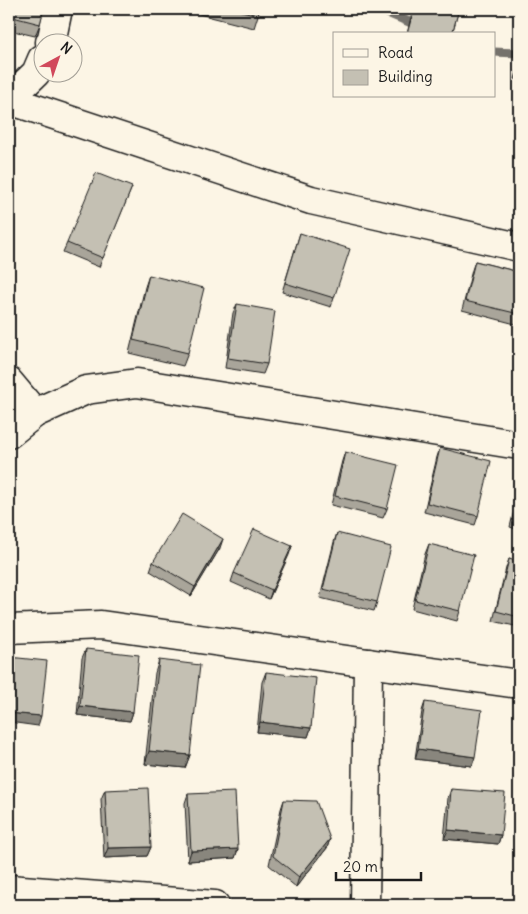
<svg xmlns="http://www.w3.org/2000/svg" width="528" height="914" font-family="Delius,sans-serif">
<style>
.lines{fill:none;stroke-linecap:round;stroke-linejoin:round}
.stream{stroke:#75726c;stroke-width:9}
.street-casing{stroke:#1c1c1c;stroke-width:31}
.street{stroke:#fcf5e5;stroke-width:28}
.wall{fill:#a9a59a;stroke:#1c1c1c}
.shaded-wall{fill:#89867d;stroke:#1c1c1c}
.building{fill:#c4c0b3;stroke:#1c1c1c}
</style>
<rect width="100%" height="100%" fill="#fcf5e5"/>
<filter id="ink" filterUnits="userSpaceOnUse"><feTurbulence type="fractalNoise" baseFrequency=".02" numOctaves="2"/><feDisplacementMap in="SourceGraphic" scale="10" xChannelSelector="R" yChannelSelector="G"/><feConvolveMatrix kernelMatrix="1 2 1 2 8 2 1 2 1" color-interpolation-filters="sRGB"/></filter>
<g filter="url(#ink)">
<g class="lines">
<g class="stream">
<polyline points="378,9 438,34"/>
<polyline points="494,52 519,53"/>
</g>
<g class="street-casing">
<g id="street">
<polyline points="50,42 52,38 58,9"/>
<polyline points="9,99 36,73 42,59"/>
<polyline points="9,100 311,200 519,247"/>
<polyline points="9,382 35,413"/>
<polyline points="9,434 35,413 86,390 137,383 519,445"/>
<polyline points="9,629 101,625 368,663 519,684"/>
<polyline points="9,889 215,905"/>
<polyline points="365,905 368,663"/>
</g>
</g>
<use href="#street" class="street"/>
</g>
<g class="wall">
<polygon points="9,9 40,24 35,36 9,30"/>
<polygon points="196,9 260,9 254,28 195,13"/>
<polygon points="413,9 459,9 452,34 407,34"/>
<polygon points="519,65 519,80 515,79"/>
<polygon points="132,187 99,267 63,252 67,243"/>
<polygon points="300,233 334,298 331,307 282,292"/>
<polygon points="475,261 519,272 519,325 462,310 472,270"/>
<polygon points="149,275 188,353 183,366 129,353 145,287"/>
<polygon points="237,304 267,364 263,374 225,368 233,313"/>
<polygon points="440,448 478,516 475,525 424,512 437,457"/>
<polygon points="345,452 387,509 383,518 331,505 342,461"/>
<polygon points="519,490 519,530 510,527"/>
<polygon points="337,533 377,602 374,611 320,598 334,542"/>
<polygon points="429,544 460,611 457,621 412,609 425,554"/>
<polygon points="292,546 269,599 231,582 234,573"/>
<polygon points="220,548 191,596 150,571 153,562"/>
<polygon points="509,559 519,562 519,627 493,621 506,568"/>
<polygon points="86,649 133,712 130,721 77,715 82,658"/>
<polygon points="159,660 190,755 185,768 145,764 155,673"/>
<polygon points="266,672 311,728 308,737 257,732 262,682"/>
<polygon points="425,702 472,766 415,759 422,711"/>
<polygon points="451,789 501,835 498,844 444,839 448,798"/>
<polygon points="105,790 151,847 147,856 104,858 101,799"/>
<polygon points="188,794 238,849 235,858 188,861 185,803"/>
<polygon points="284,800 330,839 327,848 296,887 269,865 281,809"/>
</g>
<g class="shaded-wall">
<polygon points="223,539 220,548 191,596 195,587"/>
<polygon points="292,546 289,555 269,599 272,590"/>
<polygon points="80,706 133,712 130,721 77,715"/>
<polygon points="9,713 41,716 38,726 9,722"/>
<polygon points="260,722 311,728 308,737 257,732"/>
<polygon points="418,749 475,757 472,766 415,759"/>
<polygon points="149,751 190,755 185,768 145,764"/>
<polygon points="448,830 501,835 498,844 444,839"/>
<polygon points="330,839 327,848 296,887 299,877"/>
<polygon points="151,847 147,856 104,858 108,848"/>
<polygon points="238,849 235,858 188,861 191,851"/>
</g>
<g class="building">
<polygon points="9,9 44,9 40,24 9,16"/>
<polygon points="233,9 260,9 258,15"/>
<polygon points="414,9 459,9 452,34 407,34"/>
<polygon points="96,173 132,187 103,258 67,243"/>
<polygon points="300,233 350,249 334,298 285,283"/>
<polygon points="475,261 519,272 519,314 465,301"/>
<polygon points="149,275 204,288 188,353 133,340"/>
<polygon points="237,304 275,311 267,364 228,358"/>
<polygon points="440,448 491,461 478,516 427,503"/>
<polygon points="345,452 398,465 387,509 335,496"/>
<polygon points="519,495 519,520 514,518"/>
<polygon points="182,514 223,539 195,587 153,562"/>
<polygon points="254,529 292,546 272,590 234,573"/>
<polygon points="337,533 391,547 377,602 323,589"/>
<polygon points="429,544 474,555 460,611 415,600"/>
<polygon points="509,559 519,562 519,617 496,611"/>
<polygon points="86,649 139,655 133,712 80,706"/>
<polygon points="9,657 47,661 41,716 9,713"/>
<polygon points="159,660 200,665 190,755 149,751"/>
<polygon points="266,672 316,678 311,728 260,722"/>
<polygon points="425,702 482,710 475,757 418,749"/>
<polygon points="148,788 151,847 108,848 105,790"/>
<polygon points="451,789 505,793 501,835 448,830"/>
<polygon points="235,792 238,849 191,851 188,794"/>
<polygon points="284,800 316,801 330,839 299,877 273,856"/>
</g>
</g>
<rect width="528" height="914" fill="none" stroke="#fcf5e5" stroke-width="30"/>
<rect x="15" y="15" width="498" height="884" fill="none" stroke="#1c1c1c" stroke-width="2" filter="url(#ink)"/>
<rect x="333" y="32" width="162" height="65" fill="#fcf5e5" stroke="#a29e95"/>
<rect x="343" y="49" width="25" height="8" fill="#fcf5e5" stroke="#a29e95"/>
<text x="378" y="58" font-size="15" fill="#1c1c1c">Road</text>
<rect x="343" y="70" width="25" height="15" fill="#c4c0b3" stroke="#a29e95"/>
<text x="378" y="82" font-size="15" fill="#1c1c1c">Building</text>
<g transform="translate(58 58) rotate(40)"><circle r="24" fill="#fcf5e5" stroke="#a29e95"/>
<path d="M0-4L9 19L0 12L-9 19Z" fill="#d1495b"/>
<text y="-8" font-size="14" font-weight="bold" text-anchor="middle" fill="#1c1c1c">N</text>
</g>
<path d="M336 872v8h85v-8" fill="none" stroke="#1c1c1c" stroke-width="2.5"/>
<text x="343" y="872" font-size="15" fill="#1c1c1c" stroke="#fcf5e5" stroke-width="4" paint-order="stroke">20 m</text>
</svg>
